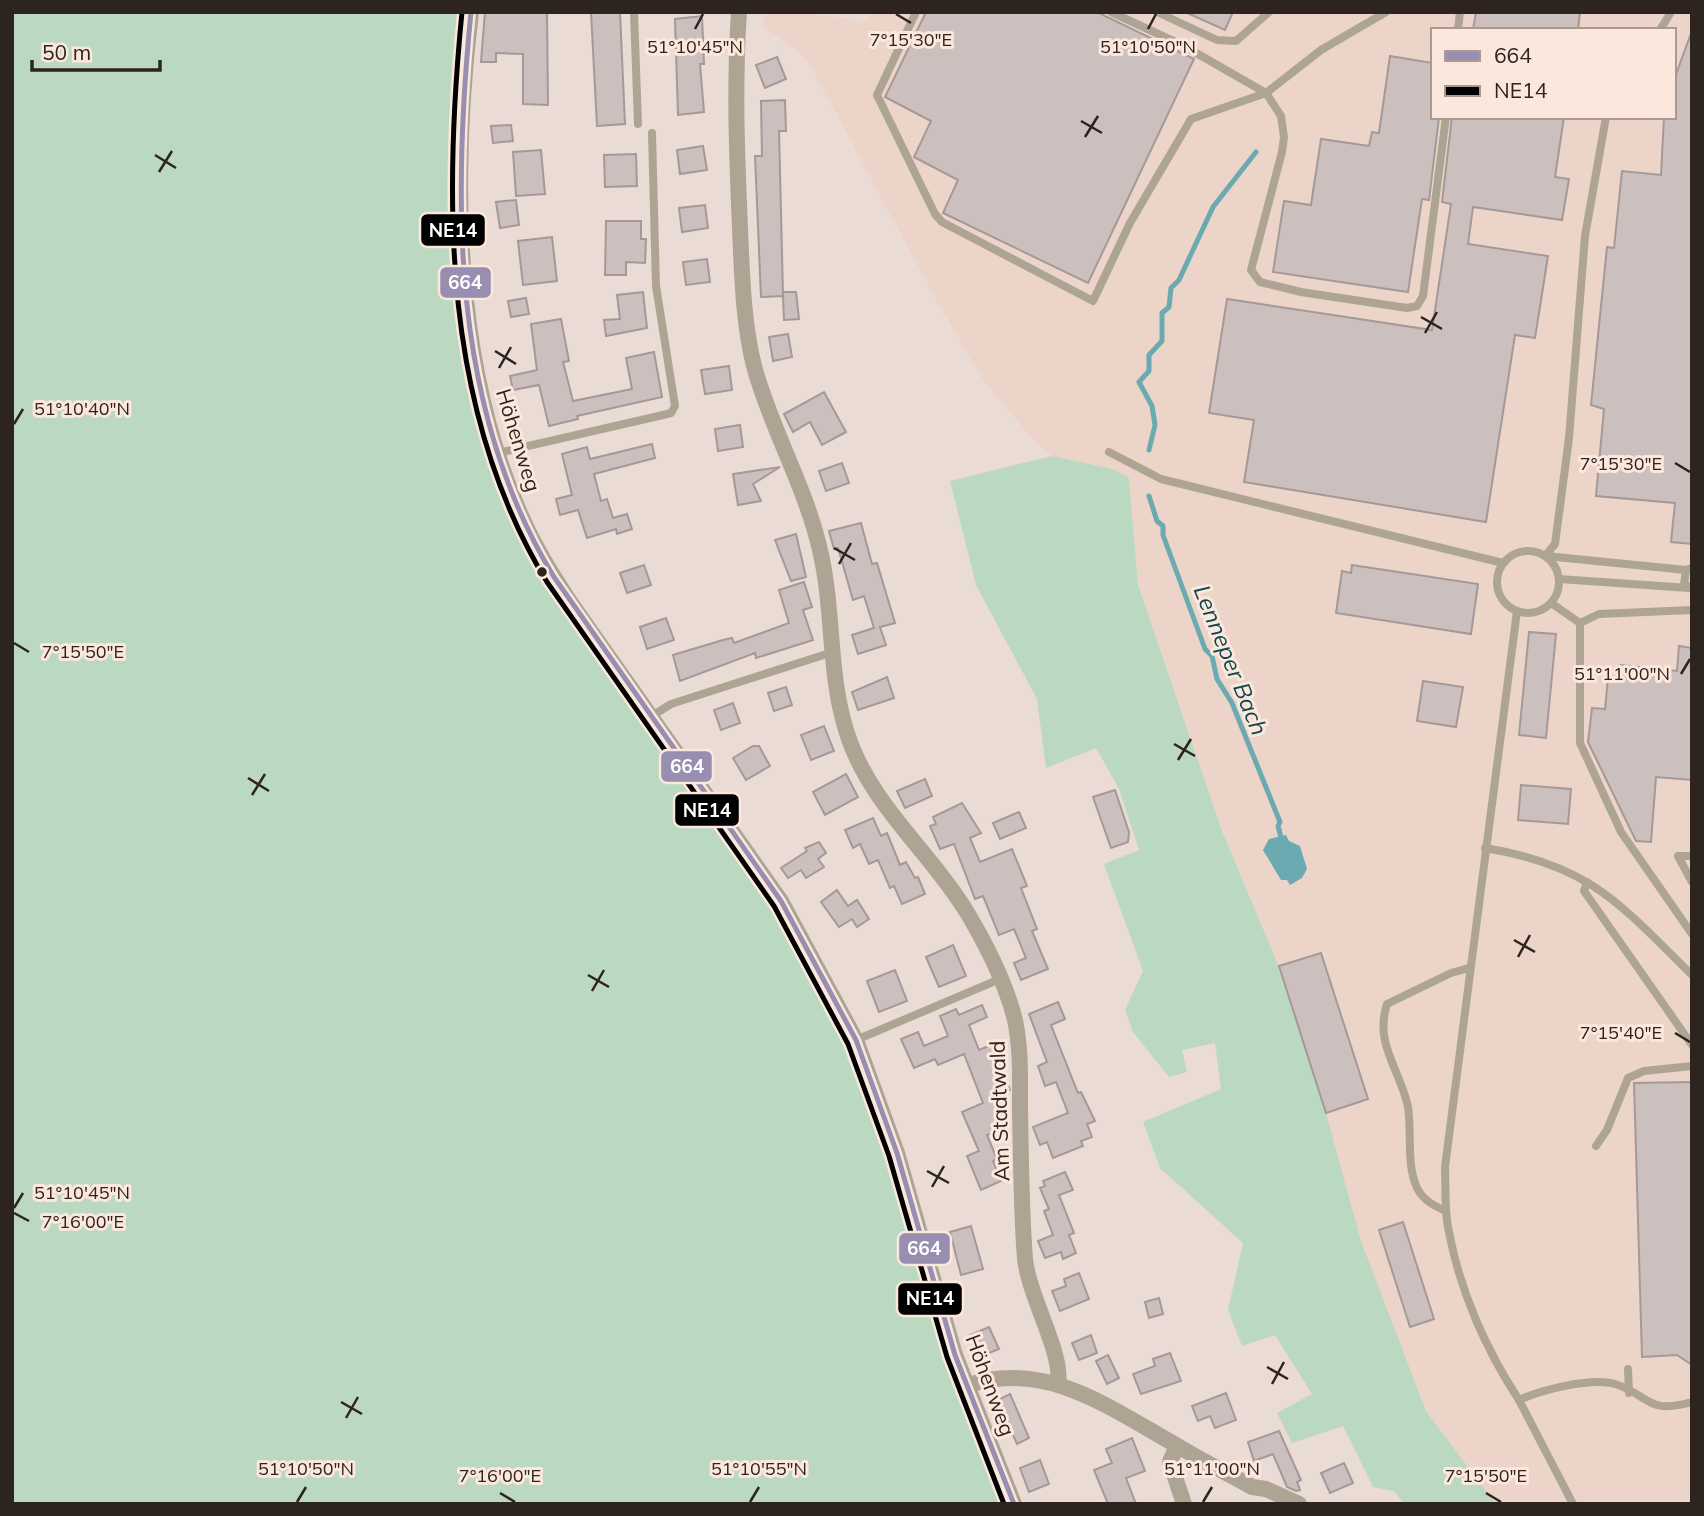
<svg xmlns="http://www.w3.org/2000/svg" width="1704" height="1516" font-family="Mulish,sans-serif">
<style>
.built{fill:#edd4c9;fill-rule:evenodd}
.green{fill:#bbd8c0}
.water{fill:#6baab1}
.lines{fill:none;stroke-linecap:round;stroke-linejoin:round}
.stream{stroke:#6baab1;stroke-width:5}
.building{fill:#ccc0bf;stroke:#a49998;stroke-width:2}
.service{stroke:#aea494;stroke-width:8}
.minor{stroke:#aea494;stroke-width:16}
.bus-1-casing{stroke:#fce7dd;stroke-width:10}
.bus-2-casing{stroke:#fce7dd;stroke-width:10}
.bus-1{stroke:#978eb0;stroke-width:5}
.bus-2{stroke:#000;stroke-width:5}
.ticks{fill:none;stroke:#2d231f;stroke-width:2.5}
.bus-dot{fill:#2d231f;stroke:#fce7dd;stroke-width:2.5}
.labels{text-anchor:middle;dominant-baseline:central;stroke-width:6;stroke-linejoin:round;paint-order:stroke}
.street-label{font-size:21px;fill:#2d231f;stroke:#fce7dd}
.water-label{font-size:23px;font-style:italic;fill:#0d474e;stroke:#fce7dd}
.ticks-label{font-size:18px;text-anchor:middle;fill:#2d231f;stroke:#fce7dd;stroke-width:6;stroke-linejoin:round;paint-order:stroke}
.line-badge{stroke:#fce7dd;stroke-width:2.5}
.badge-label{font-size:19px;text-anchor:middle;font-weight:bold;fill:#fff}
</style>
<rect width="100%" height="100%" fill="#eadcd5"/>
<path class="built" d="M767,12H805L865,22L870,12H1692V33L1687,41L1692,42V1504H1496L1426,1411L1361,1241L1326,1113L1279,967L1222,831L1138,585L1129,478L1113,469L1052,456L1027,432L983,380L935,298L812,68L798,50L762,26ZM1433,30H1674V117H1433Z"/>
<g class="green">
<polygon points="12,12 471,12 459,160 477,368 524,523 822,971 913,1212 1014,1504 12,1504"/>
<polygon points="1052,456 1113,469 1129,478 1138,585 1222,831 1279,967 1326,1113 1361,1241 1426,1411 1496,1504 1404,1504 1394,1491 1373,1487 1343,1426 1292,1443 1277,1413 1312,1394 1275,1335 1242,1346 1228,1310 1243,1243 1160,1168 1143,1122 1221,1089 1215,1043 1182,1050 1187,1072 1169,1077 1133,1032 1125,1010 1143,971 1104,864 1139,850 1119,789 1096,748 1046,768 1037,699 976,585 950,481"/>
</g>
<polygon class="water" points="1286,835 1289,841 1300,846 1307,869 1302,878 1290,885 1287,880 1281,880 1263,850 1269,839"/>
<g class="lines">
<g class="stream">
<polyline points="1149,450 1155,425 1152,406 1139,382 1149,371 1149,355 1162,341 1162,313 1169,307 1171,288 1179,280 1213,207 1256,152"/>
<polyline points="1149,496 1157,521 1163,526 1163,535 1205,649 1212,656 1217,679 1232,703 1280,822 1278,826 1281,837"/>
</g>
</g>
<g class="building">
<polygon points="485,12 547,12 548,105 523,104 523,54 496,53 496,62 481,62"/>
<polygon points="591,12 620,12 625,124 597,126"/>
<polygon points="926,12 1097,12 1194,59 1088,283 943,213 958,180 914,157 931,121 885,97"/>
<polygon points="1185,12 1233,12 1225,30"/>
<polygon points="1476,12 1580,12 1578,30 1473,30"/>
<polygon points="702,16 704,64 700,64 704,112 678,115 675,19"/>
<polygon points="1690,36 1692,36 1692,544 1671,542 1675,503 1596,496 1604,409 1591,405 1607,247 1614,248 1622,171 1661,175 1664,117 1674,117 1674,80"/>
<polygon points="1390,56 1433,63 1433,117 1439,117 1429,200 1422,199 1408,292 1273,272 1284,201 1311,205 1321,139 1369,146 1372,132 1379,133"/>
<polygon points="777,57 786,79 765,88 756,65"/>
<polygon points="785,100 786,131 779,131 783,295 783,292 796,292 799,319 784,320 783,296 761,297 755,156 762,156 761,101"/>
<polygon points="1452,117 1564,117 1555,177 1569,179 1562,220 1473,207 1468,244 1548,256 1535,338 1515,335 1486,522 1244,482 1254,420 1209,413 1227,299 1432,330 1451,204 1442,202"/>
<polygon points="511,125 513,141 493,143 491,126"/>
<polygon points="703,146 707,170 680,174 677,150"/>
<polygon points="541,150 545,194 516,196 513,152"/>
<polygon points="636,154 637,186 605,187 604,155"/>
<polygon points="516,200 519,225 500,228 496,202"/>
<polygon points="705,205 708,228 682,232 679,208"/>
<polygon points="606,221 641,221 641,239 646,239 645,263 626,262 626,275 605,275"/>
<polygon points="552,237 557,281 523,285 518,241"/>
<polygon points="707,259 710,282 686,285 683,262"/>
<polygon points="643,292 647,328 606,336 604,320 620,319 617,295"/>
<polygon points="526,298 529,314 511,317 508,301"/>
<polygon points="561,319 569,361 563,362 573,401 632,389 626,358 654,352 662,397 577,416 578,419 549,426 539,385 513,390 510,376 537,370 531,324"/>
<polygon points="788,334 792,357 773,361 769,337"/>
<polygon points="729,366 732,390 705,394 701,370"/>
<polygon points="824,392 846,432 822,445 810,422 793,432 784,414"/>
<polygon points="740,425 743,447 718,451 715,429"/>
<polygon points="652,444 655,458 594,474 601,501 607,499 613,518 627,514 632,529 617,534 616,529 587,538 578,510 560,515 556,499 572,495 562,454 587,447 590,459"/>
<polygon points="842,463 849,483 826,491 819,471"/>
<polygon points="780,467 753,484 761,501 738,505 733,474"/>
<polygon points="861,523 872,564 877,563 895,623 880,627 886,645 858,654 852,635 874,628 864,596 853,600 838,548 834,549 829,531"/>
<polygon points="796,534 806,577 791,581 775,540"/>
<polygon points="644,565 651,585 627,593 620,573"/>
<polygon points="1352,565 1478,584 1471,634 1336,613 1342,571 1351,573"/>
<polygon points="804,582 812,607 803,610 813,640 756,658 755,653 680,681 673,655 723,640 732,638 734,643 789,623 779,590"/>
<polygon points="666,618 674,640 647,649 640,627"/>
<polygon points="1529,632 1556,634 1546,738 1519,735"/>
<polygon points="1679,646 1692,648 1692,780 1656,777 1651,842 1636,841 1588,742 1592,708 1605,709 1608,678 1620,679 1621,665 1677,671"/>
<polygon points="887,677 894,698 858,710 852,692"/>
<polygon points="1423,681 1463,687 1456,727 1417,721"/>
<polygon points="786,687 792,705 774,711 768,693"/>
<polygon points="733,703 740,723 721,730 714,710"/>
<polygon points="824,726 834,751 811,760 801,735"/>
<polygon points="753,746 759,746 770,766 746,780 733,758"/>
<polygon points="846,774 858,797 825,815 813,792"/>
<polygon points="925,779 932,796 905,808 897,791"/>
<polygon points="1521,785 1571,789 1568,824 1518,820"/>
<polygon points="1115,790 1129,832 1128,842 1111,848 1093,797"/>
<polygon points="962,803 981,833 970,838 980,862 1012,849 1027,886 1021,888 1037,929 1032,931 1048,969 1021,980 1014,963 1026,958 1014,929 999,935 983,896 975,899 954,844 940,849 930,826 936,824 933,817"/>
<polygon points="1019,812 1026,828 1000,839 993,823"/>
<polygon points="873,818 881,836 887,833 900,865 906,862 915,878 918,877 925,894 902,904 894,886 890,888 878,860 869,864 860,844 853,848 845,830"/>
<polygon points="819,842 826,853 818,859 824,867 806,878 801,870 788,878 781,868 807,851 805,848"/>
<polygon points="837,890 848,906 857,900 869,919 857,927 852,919 839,927 821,902"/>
<polygon points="953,945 966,976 939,987 926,957"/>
<polygon points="1321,953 1368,1099 1326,1113 1279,966"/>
<polygon points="895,970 907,1001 879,1012 867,981"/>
<polygon points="1058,1002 1065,1019 1051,1025 1078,1093 1081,1092 1095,1121 1087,1124 1092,1137 1081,1141 1083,1146 1053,1158 1047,1142 1040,1145 1033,1127 1068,1113 1056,1082 1045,1086 1038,1066 1047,1062 1029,1014"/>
<polygon points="982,1005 987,1017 969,1025 979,1050 991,1045 1010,1090 997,1096 1001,1107 995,1109 1003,1129 987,1135 997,1159 993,1161 1001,1181 981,1190 967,1156 979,1151 962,1112 983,1103 964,1054 938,1065 935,1059 914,1068 901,1039 918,1032 924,1046 948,1036 940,1016 956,1009 959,1015"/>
<polygon points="1692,1082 1692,1365 1677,1355 1642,1357 1634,1083"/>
<polygon points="1065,1172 1073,1190 1059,1195 1074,1233 1069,1235 1076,1253 1063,1259 1061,1252 1045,1258 1038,1241 1053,1235 1044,1211 1049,1209 1040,1188 1045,1186 1043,1181"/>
<polygon points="1403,1222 1434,1319 1410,1327 1379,1230"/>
<polygon points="971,1226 983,1269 961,1275 950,1232"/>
<polygon points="1079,1273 1089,1299 1060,1311 1052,1291 1066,1286 1064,1279"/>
<polygon points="1159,1298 1163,1314 1149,1318 1145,1302"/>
<polygon points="989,1327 999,1349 979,1357 970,1335"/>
<polygon points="1091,1335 1097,1353 1079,1360 1072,1343"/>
<polygon points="1170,1353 1181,1381 1141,1394 1133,1374 1155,1366 1153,1359"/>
<polygon points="1108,1355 1119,1378 1107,1384 1096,1361"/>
<polygon points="1226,1393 1236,1420 1215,1428 1210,1416 1198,1421 1192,1406"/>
<polygon points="1010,1394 1029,1438 1017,1444 998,1400"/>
<polygon points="1279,1431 1301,1480 1297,1482 1300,1490 1296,1491 1287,1487 1273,1454 1254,1461 1248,1442"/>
<polygon points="1132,1438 1145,1471 1126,1478 1136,1504 1108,1504 1094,1470 1112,1463 1106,1449"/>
<polygon points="1040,1460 1049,1484 1029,1492 1020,1468"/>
<polygon points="1344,1463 1353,1483 1330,1493 1321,1473"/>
</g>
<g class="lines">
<g class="service">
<polyline points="634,12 638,124"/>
<polyline points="916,12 877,95 935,214 942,222 1093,301 1130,223 1191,119 1266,93 1321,50 1386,12"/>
<polyline points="1111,12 1184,46 1266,93 1281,116 1284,137 1282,152 1251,270 1260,282 1301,292 1407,308 1417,306 1423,296 1446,117"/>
<polyline points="1157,12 1217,40 1236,41 1269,12"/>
<polyline points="1458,30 1460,12"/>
<polyline points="1660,30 1671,12"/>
<polyline points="1109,452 1161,479 1503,563"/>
<polyline points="498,453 663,415 671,413 675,406 656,286 652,133"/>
<circle cx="1528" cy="582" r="31"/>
<polyline points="1545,556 1555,544 1569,438 1585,236 1606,117"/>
<polyline points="1546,556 1686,570"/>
<polyline points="1559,579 1689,588"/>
<polyline points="1691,588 1684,584 1686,570 1692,568"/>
<polyline points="1551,603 1580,623 1599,614 1692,610"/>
<path d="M1517,611L1445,1167C1446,1189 1444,1211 1449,1232C1460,1291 1486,1350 1519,1400C1541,1390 1591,1377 1615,1384C1650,1395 1646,1415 1692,1402"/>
<polyline points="1580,623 1580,743 1621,832 1692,934"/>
<polyline points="652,716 671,704 833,652"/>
<path d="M1485,848C1590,865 1620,904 1692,975"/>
<polyline points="1692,856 1678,856 1692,882"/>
<polyline points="1587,882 1584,891 1692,1045"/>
<polyline points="856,1040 1000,979"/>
<polyline points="1596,1146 1607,1130 1628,1078 1644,1071 1692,1066"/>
<path d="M1446,1211C1434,1206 1423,1200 1417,1188C1406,1164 1412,1133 1408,1107C1400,1069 1374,1044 1387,1004L1451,973L1469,968"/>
<polyline points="1628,1369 1629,1393"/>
<polyline points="1519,1400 1573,1504"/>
</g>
<g class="minor">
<path d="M471,12C451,177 453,369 524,522C538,553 556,581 575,609L781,901L856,1040L897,1153L955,1355L1014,1504"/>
<path d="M739,12C734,85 737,157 740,229C742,274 743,322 754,366C771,429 805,485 820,550C835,613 827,680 850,742C875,809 932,854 968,914C987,946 1006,984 1015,1020C1021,1049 1020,1077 1020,1107C1021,1157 1021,1208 1025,1259C1029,1297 1063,1353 1058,1383"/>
<path d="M966,1386C1045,1358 1111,1409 1176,1445C1201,1460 1227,1473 1252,1487L1266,1489L1299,1504"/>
<polyline points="1177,1446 1170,1462 1184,1504"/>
</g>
<g class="bus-1-casing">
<path id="bus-1" d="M471,12C452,202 451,409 554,577L781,901L856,1040L897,1153L955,1355L1014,1504"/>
</g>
<g class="bus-2-casing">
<path id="bus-2" d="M462,12C443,204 443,412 547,582L774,906L848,1044L889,1156L947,1357L1004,1504"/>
</g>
<use href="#bus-1" class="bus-1"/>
<use href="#bus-2" class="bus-2"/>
</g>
<path class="ticks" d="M896,14L911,23M695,29L703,14M1148,29L1156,14M1081,121L1102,133M1085,137L1098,116M155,155L176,168M159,172L172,151M1421,317L1442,329M1425,333L1437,312M495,351L516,364M499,368L511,347M14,424L23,409M1675,463L1690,472M834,548L855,560M839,564L851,543M14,643L29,652M1681,674L1690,659M1174,744L1195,756M1178,760L1191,739M248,778L269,791M252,795L265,774M1514,940L1535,952M1518,957L1530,935M588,975L609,987M592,991L604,970M1675,1033L1690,1042M927,1171L949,1183M932,1187L944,1166M14,1208L23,1193M14,1213L29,1221M1267,1367L1288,1379M1272,1384L1284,1362M341,1402L362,1414M346,1418L358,1397M500,1493L515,1502M1486,1493L1501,1502M297,1502L306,1487M750,1502L759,1487M1203,1502L1212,1487"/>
<circle class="bus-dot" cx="542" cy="572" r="6"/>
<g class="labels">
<g class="street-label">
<text transform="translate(519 440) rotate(73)">Höhenweg</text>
<text transform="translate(999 1111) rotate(-92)">Am Stadtwald</text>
<text transform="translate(991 1385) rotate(70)">Höhenweg</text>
</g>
<g class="water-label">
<text transform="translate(1231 660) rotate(68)">Lenneper Bach</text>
</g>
</g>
<g class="ticks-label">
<text x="911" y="46">7°15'30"E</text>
<text x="695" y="53">51°10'45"N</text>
<text x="1148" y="53">51°10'50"N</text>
<text x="82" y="415">51°10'40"N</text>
<text x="1621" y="470">7°15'30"E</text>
<text x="83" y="658">7°15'50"E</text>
<text x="1622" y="680">51°11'00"N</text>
<text x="1621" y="1039">7°15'40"E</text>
<text x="82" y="1199">51°10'45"N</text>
<text x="83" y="1228">7°16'00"E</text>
<text x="306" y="1475">51°10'50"N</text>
<text x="759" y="1475">51°10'55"N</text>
<text x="1212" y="1475">51°11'00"N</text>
<text x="500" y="1482">7°16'00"E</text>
<text x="1486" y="1482">7°15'50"E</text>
</g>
<g class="line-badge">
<rect x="420" y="213" width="66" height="34" rx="7" fill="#000"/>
<rect x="439" y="266" width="53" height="33" rx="7" fill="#978eb0"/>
<rect x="660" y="750" width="53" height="33" rx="7" fill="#978eb0"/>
<rect x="674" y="793" width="66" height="34" rx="7" fill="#000"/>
<rect x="898" y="1232" width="53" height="33" rx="7" fill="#978eb0"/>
<rect x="897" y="1282" width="66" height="34" rx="7" fill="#000"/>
</g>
<g class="badge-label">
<text x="453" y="237">NE14</text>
<text x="465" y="289">664</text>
<text x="687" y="773">664</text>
<text x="707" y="817">NE14</text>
<text x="924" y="1255">664</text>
<text x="930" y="1305">NE14</text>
</g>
<rect width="1704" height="1516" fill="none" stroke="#2d231f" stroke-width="28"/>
<rect x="1431" y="28" width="245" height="91" fill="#fce7dd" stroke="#a99991" stroke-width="2"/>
<rect x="1445" y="51" width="35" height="10" fill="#978eb0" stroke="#a99991" stroke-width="2"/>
<text x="1494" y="63" font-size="21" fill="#2d231f">664</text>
<rect x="1445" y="86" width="35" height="10" fill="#000000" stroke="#a99991" stroke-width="2"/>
<text x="1494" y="98" font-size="21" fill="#2d231f">NE14</text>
<path d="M32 60v10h128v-10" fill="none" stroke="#2d231f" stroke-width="3.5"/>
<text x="42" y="60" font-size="21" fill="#2d231f" stroke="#fce7dd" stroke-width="5" paint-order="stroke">50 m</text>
</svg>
